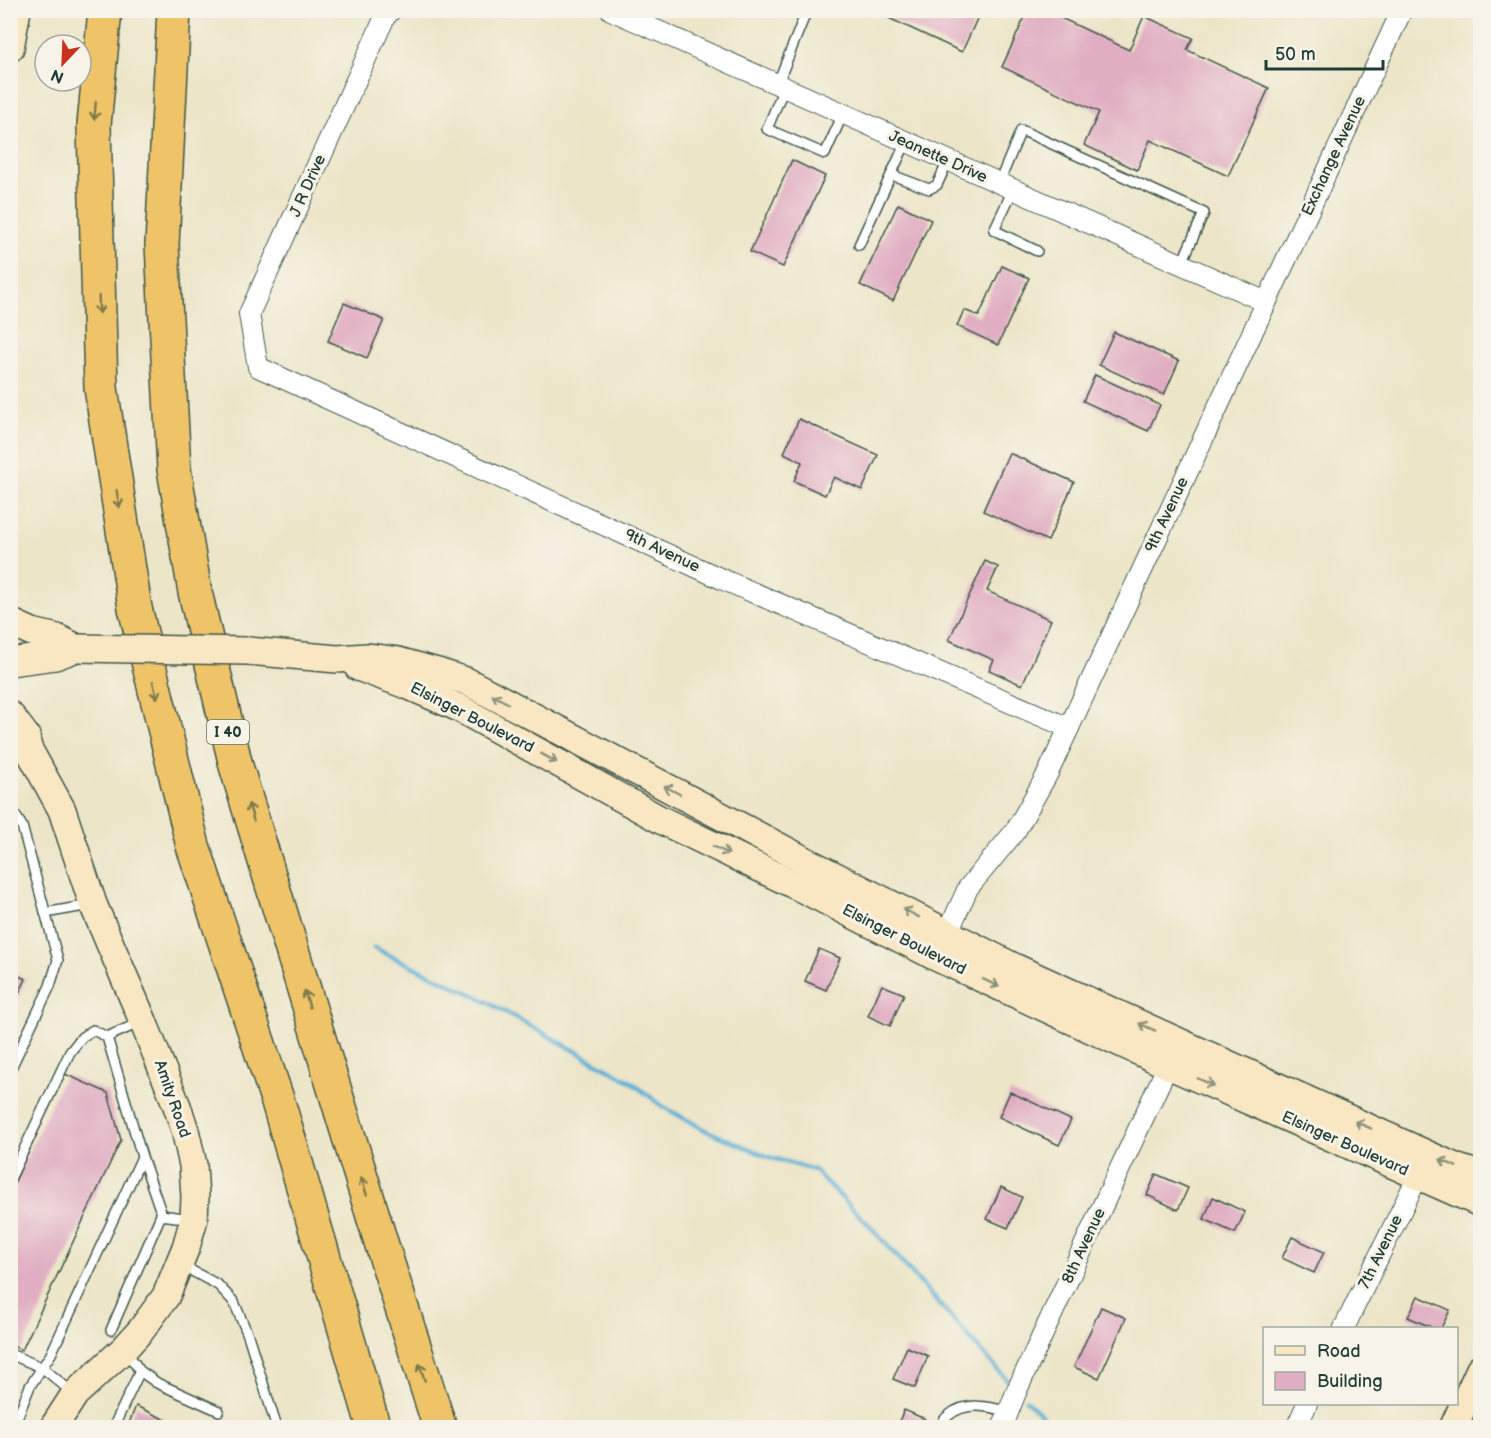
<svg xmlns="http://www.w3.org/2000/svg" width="1491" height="1438" font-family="'Balsamiq Sans',sans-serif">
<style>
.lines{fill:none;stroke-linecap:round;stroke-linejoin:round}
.stream{stroke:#59afd5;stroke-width:4.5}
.building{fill:#e0adc2}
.lane-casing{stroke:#3e564a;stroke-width:12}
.street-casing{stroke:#3e564a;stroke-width:22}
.secondary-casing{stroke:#3e564a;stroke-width:30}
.highway-casing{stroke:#3e564a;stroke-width:36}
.lane{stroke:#fff;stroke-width:9}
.street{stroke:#fff;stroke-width:20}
.secondary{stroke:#f9e7c3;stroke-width:27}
.highway{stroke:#efc469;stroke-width:33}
.secondary-bridge-casing{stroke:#3e564a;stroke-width:30;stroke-linecap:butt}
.secondary-bridge{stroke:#f9e7c3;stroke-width:27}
.oneway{stroke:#7d7a4c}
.oneway2{stroke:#8c927c}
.labels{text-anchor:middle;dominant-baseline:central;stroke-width:6;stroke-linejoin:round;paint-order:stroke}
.shield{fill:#f7f3e8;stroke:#60746a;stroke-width:1.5}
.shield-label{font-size:15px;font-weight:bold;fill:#1f3d34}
.street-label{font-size:16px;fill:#1f3d34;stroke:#f7f3e8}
</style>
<rect width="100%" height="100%" fill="#f7f3e8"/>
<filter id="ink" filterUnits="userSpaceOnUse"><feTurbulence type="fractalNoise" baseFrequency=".0167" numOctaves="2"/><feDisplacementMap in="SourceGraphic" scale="12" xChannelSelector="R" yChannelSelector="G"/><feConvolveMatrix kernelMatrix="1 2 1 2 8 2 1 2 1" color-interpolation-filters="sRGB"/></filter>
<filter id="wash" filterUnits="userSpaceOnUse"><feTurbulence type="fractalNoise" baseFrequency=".008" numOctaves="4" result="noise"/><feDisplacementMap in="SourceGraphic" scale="24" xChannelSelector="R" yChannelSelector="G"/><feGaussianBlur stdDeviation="1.35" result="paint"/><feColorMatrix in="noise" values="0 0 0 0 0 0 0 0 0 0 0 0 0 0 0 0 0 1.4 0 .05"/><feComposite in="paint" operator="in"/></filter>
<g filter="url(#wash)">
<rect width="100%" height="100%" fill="#ece5c8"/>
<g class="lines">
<g class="stream">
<polyline points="374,948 478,997 630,1081 662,1106 707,1131 769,1157 814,1170 868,1224 1007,1380"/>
<polyline points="1026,1400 1055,1428"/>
</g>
</g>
<g id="blocks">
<g class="building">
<polygon points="881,10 981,10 962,52 880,14"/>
<polygon points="1028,10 1044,10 1129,50 1144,16 1193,38 1187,50 1269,88 1228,176 1150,140 1137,170 1084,145 1099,112 1002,67"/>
<polygon points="792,160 825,176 783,267 750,252"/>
<polygon points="898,204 931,220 893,301 860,285"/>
<polygon points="1002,266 1029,278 998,345 957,326 964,310 979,316"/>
<polygon points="344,303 384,320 367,358 328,341"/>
<polygon points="1114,332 1179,361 1164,395 1099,365"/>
<polygon points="1095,375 1160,405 1148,431 1083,401"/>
<polygon points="799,419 878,455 862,490 834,477 825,495 794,481 802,462 784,453"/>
<polygon points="1009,453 1074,482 1048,541 983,511"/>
<polygon points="985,561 998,567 987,591 1051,620 1022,685 989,670 994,660 949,640"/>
<polygon points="819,949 840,958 826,990 805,981"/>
<polygon points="10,972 26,979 10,1012"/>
<polygon points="882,985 904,994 890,1026 868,1016"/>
<polygon points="65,1074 108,1093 121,1140 22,1350 10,1345 10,1192"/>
<polygon points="1010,1092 1071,1120 1059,1145 999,1117"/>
<polygon points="1156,1174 1188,1188 1178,1210 1147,1195"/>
<polygon points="1001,1187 1022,1197 1008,1228 987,1219"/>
<polygon points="1213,1197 1245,1212 1235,1233 1204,1219"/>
<polygon points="1292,1237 1324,1252 1314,1273 1282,1258"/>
<polygon points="1418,1296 1450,1310 1441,1328 1433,1328 1408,1317"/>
<polygon points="1101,1307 1126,1318 1099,1378 1074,1367"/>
<polygon points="907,1347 928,1356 915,1388 893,1379"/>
<polygon points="136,1406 183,1428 127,1428"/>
<polygon points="904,1410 925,1419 922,1428 896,1428"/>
</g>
</g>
</g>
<g filter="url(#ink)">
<use href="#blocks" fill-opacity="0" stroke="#3e564a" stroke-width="1.5"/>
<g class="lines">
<g class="lane-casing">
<g id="lane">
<polyline points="777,85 807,10"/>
<polyline points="784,88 767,129 825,154 843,114"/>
<polyline points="892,175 929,189 937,185 948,161"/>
<polyline points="999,183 1021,130 1204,213 1181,265"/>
<polyline points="1013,190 994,230 1037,251"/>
<polyline points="859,245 906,142"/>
<polyline points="10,807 22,826 58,960 50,986 10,1070"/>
<polyline points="45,913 90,905"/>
<polyline points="107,1037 141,1022"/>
<polyline points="142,1157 162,1215"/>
<polyline points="10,1179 70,1052 82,1037 93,1030 107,1037 142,1157 51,1354 30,1386 13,1428"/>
<polyline points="181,1265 218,1285 234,1302 248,1335 277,1428"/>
<polyline points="111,1330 161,1215 191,1219"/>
<polyline points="126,1351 140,1371 157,1383 219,1411"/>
<polyline points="10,1354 43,1368 74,1394"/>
<polyline points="113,1428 140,1371"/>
<path d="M939,1428C942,1424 944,1418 948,1416C965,1401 989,1406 1008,1412"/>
</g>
</g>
<g class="street-casing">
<g id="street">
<polyline points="391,10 385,17 249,314 258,367 724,580 1069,728"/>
<polyline points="611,10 1266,302"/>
<polyline points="948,932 968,888 1016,830 1048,773 1402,10"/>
<polyline points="1344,1328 1418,1176"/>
<polyline points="1002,1428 1017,1390 1168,1065"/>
<polyline points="1296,1428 1307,1404"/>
</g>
</g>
<g class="secondary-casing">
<g id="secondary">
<polyline points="10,48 17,10"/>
<polyline points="10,622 32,632 57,638 77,648"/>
<polyline points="248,651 337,659 367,657 398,661 441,673 466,681 804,860 1016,968 1455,1167 1480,1175"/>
<polyline points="10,662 55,656 77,648"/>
<polyline points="358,667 409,686 457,707 661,820 809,892 938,958 1168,1065 1480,1203"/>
<polyline points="10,715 26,736 28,748 62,810 93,904 143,1021 177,1106 185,1130 193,1165 195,1197 194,1219 186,1247 166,1296 142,1329 124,1349 75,1394 53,1428"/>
<polyline points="1453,1428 1480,1369"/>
</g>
</g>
<g class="highway-casing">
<g id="highway">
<polyline points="105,10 94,125 101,388 135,608 193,846 279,1105 374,1428"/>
<polyline points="174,10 162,245 174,469 195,592 236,766 380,1239 440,1428"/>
</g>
</g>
<use href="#lane" class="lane"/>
<use href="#street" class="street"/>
<use href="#secondary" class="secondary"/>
<use href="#highway" class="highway"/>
<g class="secondary-bridge-casing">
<polyline id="secondary-bridge" points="77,648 248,651"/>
</g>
<use href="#secondary-bridge" class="secondary-bridge"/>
</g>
<defs><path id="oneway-shaft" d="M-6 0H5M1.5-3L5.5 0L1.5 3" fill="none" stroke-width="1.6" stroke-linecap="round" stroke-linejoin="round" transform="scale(1.5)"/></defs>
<g class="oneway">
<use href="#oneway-shaft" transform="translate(95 111) rotate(95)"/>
<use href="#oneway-shaft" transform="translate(99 305) rotate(88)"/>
<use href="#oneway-shaft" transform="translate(118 499) rotate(81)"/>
<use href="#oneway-shaft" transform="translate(155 690) rotate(76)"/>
<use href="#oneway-shaft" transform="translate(251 812) rotate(-107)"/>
<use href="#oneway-shaft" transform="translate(307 999) rotate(-107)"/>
<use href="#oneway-shaft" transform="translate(364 1186) rotate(-107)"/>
<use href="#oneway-shaft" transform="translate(422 1372) rotate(-108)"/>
</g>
<g class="oneway2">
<use href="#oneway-shaft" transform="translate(500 699) rotate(-152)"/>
<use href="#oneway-shaft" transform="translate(549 758) rotate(29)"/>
<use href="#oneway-shaft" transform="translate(672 790) rotate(-152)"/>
<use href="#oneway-shaft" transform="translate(721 850) rotate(26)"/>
<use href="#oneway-shaft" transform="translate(911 913) rotate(-153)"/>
<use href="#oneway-shaft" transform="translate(991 983) rotate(25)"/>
<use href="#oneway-shaft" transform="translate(1147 1027) rotate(-156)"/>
<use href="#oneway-shaft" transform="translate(1206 1082) rotate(24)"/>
<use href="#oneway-shaft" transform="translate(1363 1125) rotate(-156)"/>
<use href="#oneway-shaft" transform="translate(1448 1163) rotate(-156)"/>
</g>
</g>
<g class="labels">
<rect class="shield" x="207" y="720" width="42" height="24" rx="4.5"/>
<g class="shield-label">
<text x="228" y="732">I 40</text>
</g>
<g class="street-label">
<text transform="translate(1334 156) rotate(-65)">Exchange Avenue</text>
<text transform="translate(938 157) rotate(24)">Jeanette Drive</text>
<text transform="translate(308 186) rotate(-66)">J R Drive</text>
<text transform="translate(1167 515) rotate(-65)">9th Avenue</text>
<text transform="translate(662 551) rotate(25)">9th Avenue</text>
<text transform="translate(472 718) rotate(27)">Elsinger Boulevard</text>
<text transform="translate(904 940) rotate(27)">Elsinger Boulevard</text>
<text transform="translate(172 1099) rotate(71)">Amity Road</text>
<text transform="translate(1345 1144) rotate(24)">Elsinger Boulevard</text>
<text transform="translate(1084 1246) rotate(-65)">8th Avenue</text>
<text transform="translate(1381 1252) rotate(-64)">7th Avenue</text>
</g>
</g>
<rect width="1491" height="1438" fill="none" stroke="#f7f3e8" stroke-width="36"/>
<rect x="1263" y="1327" width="195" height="78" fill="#f7f3e8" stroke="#a1aaa0" stroke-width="1.5"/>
<rect x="1275" y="1346" width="30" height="9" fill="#f9e7c3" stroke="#a1aaa0" stroke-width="1.5"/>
<text x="1317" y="1357" font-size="18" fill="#1f3d34">Road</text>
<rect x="1275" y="1372" width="30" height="18" fill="#e0adc2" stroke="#a1aaa0" stroke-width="1.5"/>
<text x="1317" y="1387" font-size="18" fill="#1f3d34">Building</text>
<g transform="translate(63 63) rotate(203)"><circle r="28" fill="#f7f3e8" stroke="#a1aaa0" stroke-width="1.5"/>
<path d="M0-4.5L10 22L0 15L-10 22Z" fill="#c8321e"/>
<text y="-9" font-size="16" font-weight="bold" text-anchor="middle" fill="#1f3d34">N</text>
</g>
<path d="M1266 60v9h117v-9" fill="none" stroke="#1f3d34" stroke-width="3"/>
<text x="1275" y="60" font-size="18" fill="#1f3d34" stroke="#f7f3e8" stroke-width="4.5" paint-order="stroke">50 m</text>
</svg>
